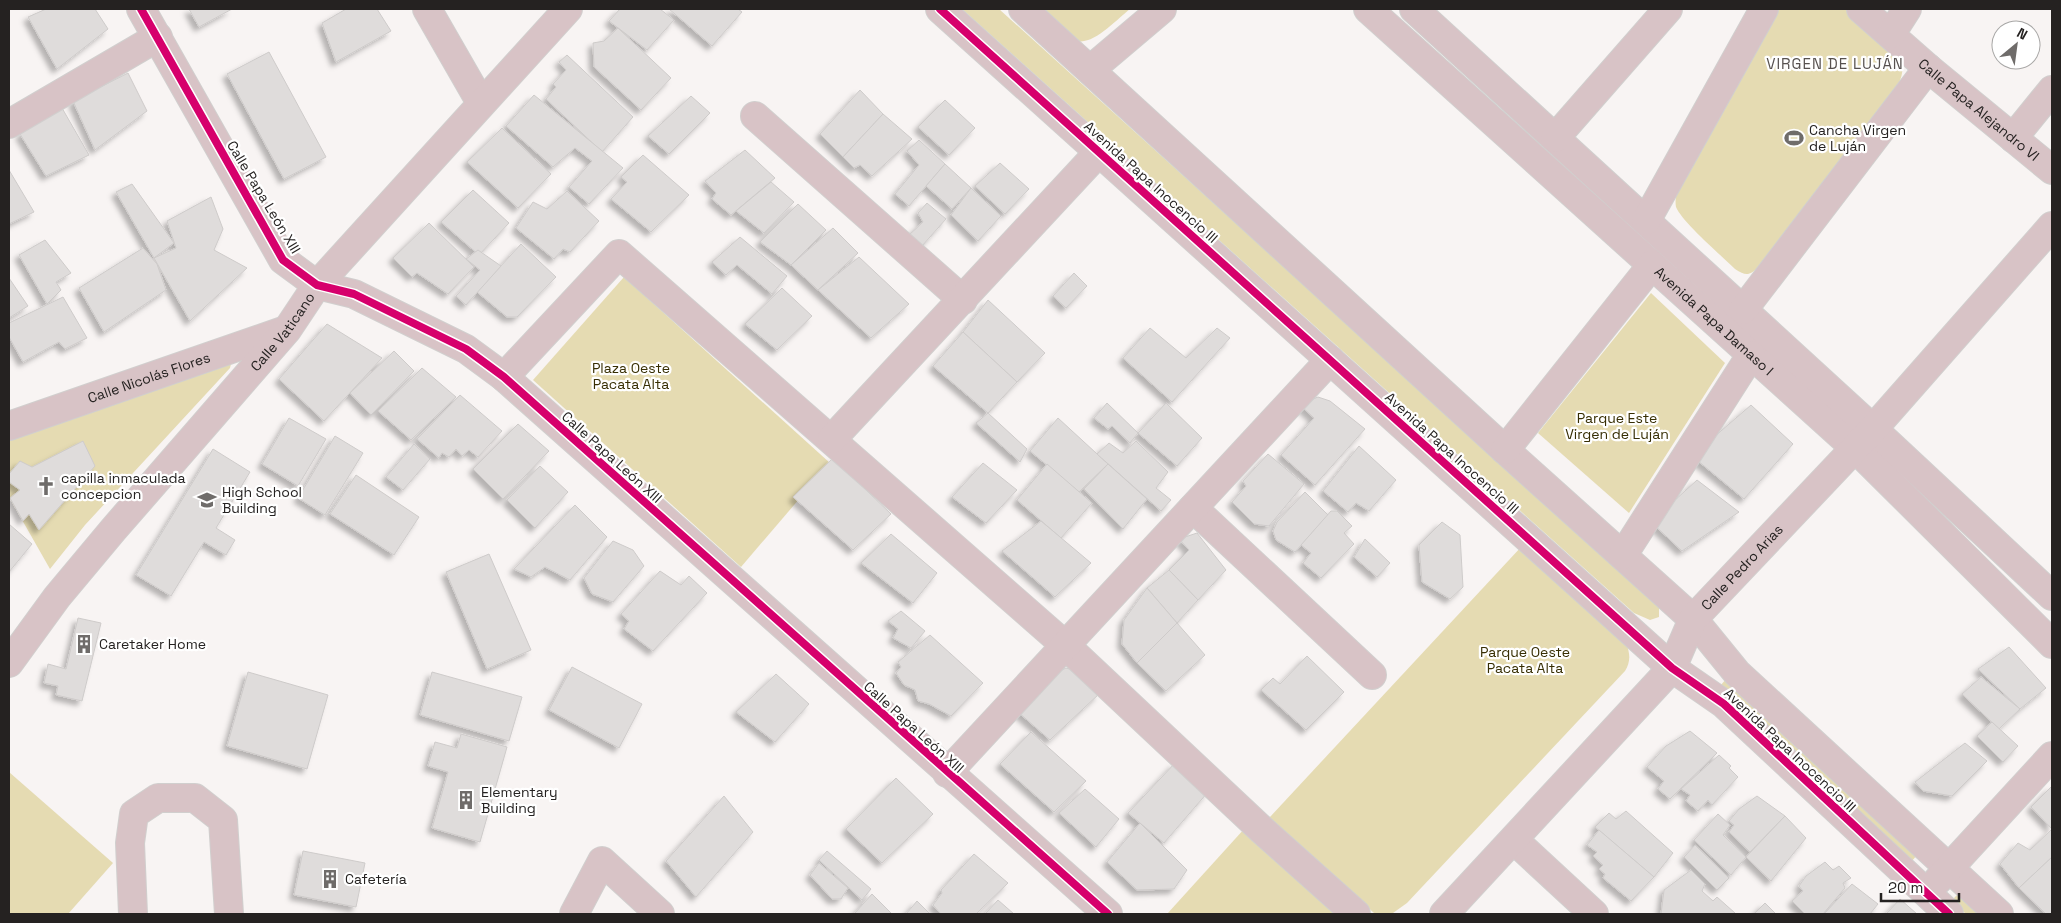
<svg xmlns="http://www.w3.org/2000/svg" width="2061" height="923" font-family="'Space Grotesk',sans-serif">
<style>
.green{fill:#e5dbb2}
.building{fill:#dfdcdb;stroke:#cecbca;filter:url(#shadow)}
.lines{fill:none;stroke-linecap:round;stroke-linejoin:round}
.minor-casing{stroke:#d1cfce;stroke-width:30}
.minor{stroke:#d8c3c6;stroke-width:28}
.cycleway-casing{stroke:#fff;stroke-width:11}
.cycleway{stroke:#d6006c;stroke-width:8}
.labels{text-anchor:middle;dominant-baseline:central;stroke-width:4.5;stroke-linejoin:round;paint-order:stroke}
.street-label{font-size:14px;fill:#252221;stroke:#fff}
.poi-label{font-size:14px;fill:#252221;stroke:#fff;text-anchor:start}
.park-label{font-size:14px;fill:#372e03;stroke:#fff}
.neighbourhood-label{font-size:15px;letter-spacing:1px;fill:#57514f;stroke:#fff}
</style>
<defs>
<filter id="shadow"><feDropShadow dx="-4.5" dy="4.5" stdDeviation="2.5" flood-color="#0004"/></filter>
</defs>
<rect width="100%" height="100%" fill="#f8f4f3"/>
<g class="green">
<polygon points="962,9 999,9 1647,595 1659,607 1659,617 1650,620 1634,613"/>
<path d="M1040,9H1130C1117,19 1091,48 1075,40C1064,35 1050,17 1040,9Z"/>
<path d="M1776,9H1845L1899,55C1904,66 1903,73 1899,83L1759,267C1749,276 1746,276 1735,269C1722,256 1682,222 1676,207C1675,202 1676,196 1676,191Z"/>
<polygon points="624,277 830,463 741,567 533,380"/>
<polygon points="1651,293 1725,363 1629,513 1538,433"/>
<polygon points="222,362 231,364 230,368 85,525 50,569 9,497 9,440"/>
<path d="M1522,546L1626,642C1630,654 1631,661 1625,671L1407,903L1393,913H1374L1269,818Z"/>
<polygon points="1727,678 1918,854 1911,862 1720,686"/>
<polygon points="9,772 113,863 68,914 9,914"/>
<polygon points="1245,828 1341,914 1167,914"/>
<polygon points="1959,893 1981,914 1966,914 1951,901"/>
</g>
<g class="building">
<polygon points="46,9 95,9 108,29 57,69 28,17"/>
<polygon points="189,9 232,9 199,27"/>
<polygon points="346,9 377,9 391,31 336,62 322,23"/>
<polygon points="620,9 660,9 674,20 647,50 609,21"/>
<polygon points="669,9 738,9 742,12 712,46"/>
<polygon points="618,28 671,78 641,110 594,67 593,43 604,41"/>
<polygon points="269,52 326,157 284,179 227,74"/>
<polygon points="567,55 633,117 602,152 546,99 556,87 553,84 566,70 559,62"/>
<polygon points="128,73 147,111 95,150 73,101"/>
<polygon points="860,90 883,114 843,157 820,134"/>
<polygon points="534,95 623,168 589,204 569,187 592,161 575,148 553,167 506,126"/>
<polygon points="691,96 710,113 669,154 648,136"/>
<polygon points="945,100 975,128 949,155 918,127"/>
<polygon points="62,108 89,155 46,176 20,134"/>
<polygon points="883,114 912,139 872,176 860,165 854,168 843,157"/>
<polygon points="502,128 551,174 518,208 467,162"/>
<polygon points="919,140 945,164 909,206 895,194 919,165 907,151"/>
<polygon points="745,150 775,178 731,215 712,199 716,193 705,181"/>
<polygon points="643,155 689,195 651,232 611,199 627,182 621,177"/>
<polygon points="1000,163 1029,189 1005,214 975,186"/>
<polygon points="945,164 971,188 952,209 926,186"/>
<polygon points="9,170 34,212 9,224"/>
<polygon points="771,182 794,202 764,233 736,211"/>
<polygon points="132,184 174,243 154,258 116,192"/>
<polygon points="971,188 1001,216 978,241 951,215"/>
<polygon points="473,190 509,223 479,255 441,222"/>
<polygon points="567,191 599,221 570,252 563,249 554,259 516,228 533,202 547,209"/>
<polygon points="211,197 223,229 214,250 247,268 190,321 154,258 176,248 167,221"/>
<polygon points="927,203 946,219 922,246 909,235 923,222 918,213"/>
<polygon points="798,204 826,230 791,265 760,242"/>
<polygon points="429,223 474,267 448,294 417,273 412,277 393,258"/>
<polygon points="833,228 858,253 818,290 791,265"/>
<polygon points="740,237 787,276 772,294 737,265 726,275 712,262"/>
<polygon points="45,240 71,273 56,282 61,290 47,304 19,255"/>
<polygon points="521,244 556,277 517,317 507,317 477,292"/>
<polygon points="143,248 157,264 166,290 104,332 79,288"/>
<polygon points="478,250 501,266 466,305 456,296 480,270 466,259"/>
<polygon points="859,257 909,304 871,338 818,290"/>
<polygon points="1074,273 1087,286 1066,308 1053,296"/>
<polygon points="9,278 28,306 9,318"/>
<polygon points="782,288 812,316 777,350 745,324"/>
<polygon points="63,297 87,338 65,349 59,342 23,362 9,337 9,323"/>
<polygon points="988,300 1045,353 1017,382 963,332"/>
<polygon points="327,324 382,358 324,421 279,379"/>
<polygon points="1150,328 1186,358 1217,328 1230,338 1172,402 1123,358"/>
<polygon points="963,332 1017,382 988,413 933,366"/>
<polygon points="394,351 414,371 371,415 350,393"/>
<polygon points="422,368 456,397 411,440 378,411"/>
<polygon points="460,395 502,431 478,457 469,450 462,456 456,449 449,457 442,453 439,458 417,439"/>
<polygon points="1318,397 1330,401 1365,429 1315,485 1281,455 1314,418 1301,406 1308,401"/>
<polygon points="1107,403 1138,433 1130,443 1112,426 1108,429 1094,418"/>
<polygon points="1166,403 1202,438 1177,466 1138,433"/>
<polygon points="1751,405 1793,444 1744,499 1692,456"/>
<polygon points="988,413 1027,449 1020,462 976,423"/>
<polygon points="289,418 326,439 298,486 262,464"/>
<polygon points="1058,418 1108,464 1079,492 1030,451"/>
<polygon points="518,424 549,451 503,499 473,469"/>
<polygon points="335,436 363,453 325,515 298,498"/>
<polygon points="83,441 95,466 39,530 29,514 23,521 10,498 20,490 9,482 9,474 20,461 32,467"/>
<polygon points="1136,441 1168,472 1156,488 1171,500 1161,511 1097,454 1109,443 1123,453"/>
<polygon points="414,444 430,459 403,490 386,477"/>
<polygon points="1359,446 1396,480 1369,511 1356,503 1348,512 1323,491"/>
<polygon points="213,449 250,472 216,528 235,540 226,555 204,542 171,596 136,575"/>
<polygon points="1268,454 1304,484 1269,526 1254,524 1232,502 1246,486 1243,481"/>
<polygon points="833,458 891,514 853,550 793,497"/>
<polygon points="983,463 1017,490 986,523 952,497"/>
<polygon points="1047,464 1092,503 1061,538 1017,500"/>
<polygon points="1108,464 1147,499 1123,529 1084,489"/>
<polygon points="540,466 568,492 535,528 507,500"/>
<polygon points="356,475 419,517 394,555 330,514"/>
<polygon points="1697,480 1739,512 1682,551 1651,522"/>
<polygon points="1305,492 1328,515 1295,552 1276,540 1273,531 1277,522"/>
<polygon points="575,505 607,537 570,580 545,567 531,577 514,569"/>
<polygon points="1331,511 1337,511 1352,526 1344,533 1354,544 1321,578 1303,563 1311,553 1301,545"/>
<polygon points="1041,521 1091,563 1055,597 1002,551"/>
<polygon points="1442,522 1460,535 1463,587 1450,599 1422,582 1419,545"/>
<polygon points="9,524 32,544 9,572"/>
<polygon points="1197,533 1226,570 1198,600 1169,570 1189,550 1179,539"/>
<polygon points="891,534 937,573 913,603 861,563"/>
<polygon points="1365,539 1390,563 1377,577 1354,557"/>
<polygon points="613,541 633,550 644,566 613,602 592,594 584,578"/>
<polygon points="489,554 531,650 487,669 446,572"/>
<polygon points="1169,570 1198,600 1177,623 1147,588"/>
<polygon points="660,571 681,585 689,576 707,593 653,651 624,629 629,621 621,614"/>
<polygon points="1147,588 1177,623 1137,663 1122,644 1124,620"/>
<polygon points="901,611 925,631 911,648 893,638 898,629 888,621"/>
<polygon points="78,618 101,623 82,701 56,695 58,686 44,683 48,664 66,669"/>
<polygon points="1177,623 1205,655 1166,691 1137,663"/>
<polygon points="930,635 983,683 951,716 929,704 918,701 915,690 904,685 896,673 901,667 898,662"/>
<polygon points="2009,647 2046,688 2020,709 1978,669"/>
<polygon points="1307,656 1344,692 1306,730 1261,690 1273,678 1280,684"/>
<polygon points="572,667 642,704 619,748 549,710"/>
<polygon points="1066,668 1074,670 1099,694 1050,740 1018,712 1055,673"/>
<polygon points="248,672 328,695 307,769 227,746"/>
<polygon points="432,672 522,697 509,741 420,715"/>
<polygon points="776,674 809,704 775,742 736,712"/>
<polygon points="1981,677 2020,709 1999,729 1962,694"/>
<polygon points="1992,722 2018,746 2003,762 1977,736"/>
<polygon points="1690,731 1717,753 1670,799 1658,789 1664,781 1647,767 1666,746"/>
<polygon points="1031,732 1086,781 1054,812 1000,764"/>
<polygon points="461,734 507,747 480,842 432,828 448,772 428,766 435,742 457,748"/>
<polygon points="1965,743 1987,761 1952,796 1923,791 1915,782"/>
<polygon points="1719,755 1731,766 1729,768 1738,777 1712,805 1708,800 1698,811 1686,801 1690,795 1681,789"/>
<polygon points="1175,763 1208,792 1164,843 1128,813"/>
<polygon points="896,778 933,814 882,863 846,829"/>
<polygon points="2052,786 2052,829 2031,807"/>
<polygon points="1085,789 1119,819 1096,847 1059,813"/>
<polygon points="724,796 753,832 696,897 666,861"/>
<polygon points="1757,796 1785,816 1750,852 1729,832 1734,825 1729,821 1739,809"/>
<polygon points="1626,811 1673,853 1654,877 1595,827 1609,813 1616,819"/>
<polygon points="1718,814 1730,825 1723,835 1746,857 1731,875 1694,840"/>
<polygon points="1785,816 1806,838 1771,881 1746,857"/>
<polygon points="1140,823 1187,870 1174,889 1137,890 1107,862"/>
<polygon points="2052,829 2052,857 2019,888 2000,864 2018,843 2030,850"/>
<polygon points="1599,830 1654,877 1631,901 1603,878 1605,874 1599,869 1603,865 1593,856 1597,852 1587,845"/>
<polygon points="1695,845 1729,878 1717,890 1684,857"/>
<polygon points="303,851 365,863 356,907 294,895"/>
<polygon points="827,851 871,889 862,900 819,860"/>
<polygon points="974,854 1008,883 976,914 941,914 933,905 942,893 941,890"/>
<polygon points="2052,857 2052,914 2046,914 2019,888"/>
<polygon points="1825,862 1833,870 1839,866 1851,878 1843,883 1845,888 1823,914 1805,914 1792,901 1803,891 1799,886 1806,876"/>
<polygon points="819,863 848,888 841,899 832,899 810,875"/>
<polygon points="1691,870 1705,884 1702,891 1713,901 1717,897 1735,913 1734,914 1661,914 1664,890"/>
<polygon points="1852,884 1878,904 1870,914 1824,914"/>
<polygon points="872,894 892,914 854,914"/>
<polygon points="1900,899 1917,914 1886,914"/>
<polygon points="998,900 1014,914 985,914"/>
<polygon points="917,901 930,914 906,914"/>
<polygon points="1765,903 1776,914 1754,914"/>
</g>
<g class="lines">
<g class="minor-casing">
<g id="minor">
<polyline points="141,9 283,260 317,285 354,294 466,349 504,377 1108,914"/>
<polyline points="427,9 481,103"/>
<polyline points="940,9 1672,668 1724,704 1949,914"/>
<polyline points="1023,9 1505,450 1693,619 1737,673 1999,914"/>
<path id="s1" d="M1368,9L1855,448L2052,644"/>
<polyline points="1414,9 1873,429 2052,596"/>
<path id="s2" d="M1861,9L1928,68L2052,170"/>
<polyline points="1891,34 1907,9"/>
<polyline points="1090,70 1162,9"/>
<polyline points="755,116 963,300"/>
<polyline points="9,124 158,37"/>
<polyline points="1555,138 1668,9"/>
<polyline points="2013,138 2052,90"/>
<polyline points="1646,221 1764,9"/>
<polyline points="1743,310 1928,68"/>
<polyline points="504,377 619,254 1066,646 1262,830 1356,914"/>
<path id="s3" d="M9,426L286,330"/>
<polyline points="832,439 1099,152"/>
<polyline points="1505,450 1652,265"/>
<polyline points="1193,508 1372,675"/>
<polyline points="1623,555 1751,355"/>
<path id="s4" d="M9,663L57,597L113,530L287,330L317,285L568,9"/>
<polyline points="947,773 1330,360"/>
<polyline points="1514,840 1594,914"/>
<polyline points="1938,880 2052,756"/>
<polyline points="133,914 130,843 134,814 158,798 195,798 223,820 229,914"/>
<polyline points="574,914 602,861 660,914"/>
<path id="s5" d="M1444,914L1672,668L1693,619L1873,429L2052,226"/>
</g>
</g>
<use href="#minor" class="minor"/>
<g class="cycleway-casing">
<g id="cycleway">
<polyline points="141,9 283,260 317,285 354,294 466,349 504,377 1108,914"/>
<polyline points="940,9 1672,668 1724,704 1949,914"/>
</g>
</g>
<use href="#cycleway" class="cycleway"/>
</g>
<defs>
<g id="stadium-bare" transform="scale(1.5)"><path d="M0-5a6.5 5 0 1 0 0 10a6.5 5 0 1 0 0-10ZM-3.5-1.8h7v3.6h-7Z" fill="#6f6c6a" stroke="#fff" stroke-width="2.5" paint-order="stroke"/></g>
<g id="church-bare" transform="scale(1.5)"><path d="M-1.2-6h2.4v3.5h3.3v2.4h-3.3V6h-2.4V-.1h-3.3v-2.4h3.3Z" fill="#6f6c6a" stroke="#fff" stroke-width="2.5" paint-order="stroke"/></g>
<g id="school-bare" transform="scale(1.5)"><path d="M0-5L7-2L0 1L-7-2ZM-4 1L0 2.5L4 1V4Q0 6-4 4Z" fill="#6f6c6a" stroke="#fff" stroke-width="2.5" paint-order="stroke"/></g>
<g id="building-bare" transform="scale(1.5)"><path d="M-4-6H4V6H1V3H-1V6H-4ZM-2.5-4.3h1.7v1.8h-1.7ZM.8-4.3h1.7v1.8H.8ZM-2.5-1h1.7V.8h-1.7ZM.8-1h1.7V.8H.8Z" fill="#6f6c6a" stroke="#fff" stroke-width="2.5" paint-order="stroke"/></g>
</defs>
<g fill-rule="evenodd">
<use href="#stadium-bare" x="1794" y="138"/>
<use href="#church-bare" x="46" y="486"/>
<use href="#school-bare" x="207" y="500"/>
<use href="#building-bare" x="84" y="644"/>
<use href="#building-bare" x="466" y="800"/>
<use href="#building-bare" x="330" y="879"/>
</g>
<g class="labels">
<g class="street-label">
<text stroke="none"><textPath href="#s2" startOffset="155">Calle Papa Alejandro VI</textPath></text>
<text transform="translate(1151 182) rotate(42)">Avenida Papa Inocencio III</text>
<text transform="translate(264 197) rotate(59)">Calle Papa León XIII</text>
<text stroke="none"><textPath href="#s1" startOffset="466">Avenida Papa Damaso I</textPath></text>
<text stroke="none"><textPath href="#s4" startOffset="430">Calle Vaticano</textPath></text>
<text stroke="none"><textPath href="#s3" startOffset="148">Calle Nicolás Flores</textPath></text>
<text transform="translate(1452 453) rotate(42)">Avenida Papa Inocencio III</text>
<text transform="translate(612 457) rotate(42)">Calle Papa León XIII</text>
<text stroke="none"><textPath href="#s5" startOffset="460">Calle Pedro Arias</textPath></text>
<text transform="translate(914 727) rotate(42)">Calle Papa León XIII</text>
<text transform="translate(1790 750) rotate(43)">Avenida Papa Inocencio III</text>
</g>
<g class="poi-label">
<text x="1809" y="130">Cancha Virgen<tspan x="1809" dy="16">de Luján</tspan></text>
<text x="61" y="478">capilla inmaculada<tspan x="61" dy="16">concepcion</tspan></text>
<text x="222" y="492">High School<tspan x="222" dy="16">Building</tspan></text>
<text x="99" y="644">Caretaker Home</text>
<text x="481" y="792">Elementary<tspan x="481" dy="16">Building</tspan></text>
<text x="345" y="879">Cafetería</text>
</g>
<g class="park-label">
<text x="631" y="368">Plaza Oeste<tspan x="631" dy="16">Pacata Alta</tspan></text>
<text x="1617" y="418">Parque Este<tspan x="1617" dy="16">Virgen de Luján</tspan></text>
<text x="1525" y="652">Parque Oeste<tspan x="1525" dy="16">Pacata Alta</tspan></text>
</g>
<g class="neighbourhood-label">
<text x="1835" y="63">VIRGEN DE LUJÁN</text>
</g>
</g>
<rect width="2061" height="923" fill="none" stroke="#252221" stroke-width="20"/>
<g transform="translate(2016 45) rotate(29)"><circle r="24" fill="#ffffff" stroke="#a8a7a6"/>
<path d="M0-4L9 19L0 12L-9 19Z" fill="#6f6c6a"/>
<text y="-8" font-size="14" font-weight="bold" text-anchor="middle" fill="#252221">N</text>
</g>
<path d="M1881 893v8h78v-8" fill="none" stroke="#252221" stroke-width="2.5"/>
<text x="1888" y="893" font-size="15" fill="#252221" stroke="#ffffff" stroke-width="4" paint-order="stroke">20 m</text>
</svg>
